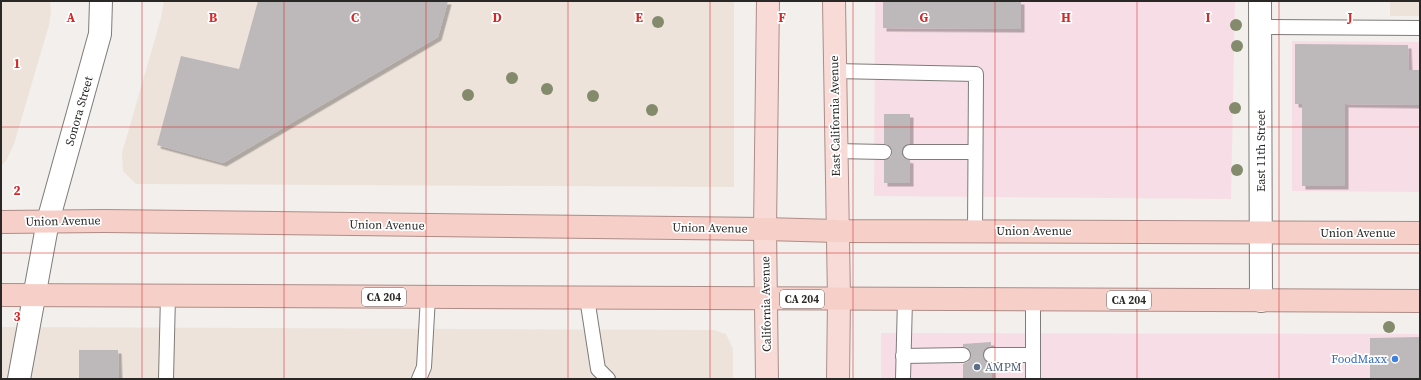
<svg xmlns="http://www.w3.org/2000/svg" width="1421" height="380" font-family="'Source Serif 4',serif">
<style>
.commercial{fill:#f7dee6}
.built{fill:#ede3da}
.building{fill:#bdb8ba;filter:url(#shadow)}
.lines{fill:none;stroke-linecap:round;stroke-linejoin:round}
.service-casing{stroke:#7e7b78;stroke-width:16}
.minor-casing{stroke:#7e7b78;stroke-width:24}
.primary-casing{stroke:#ad8d87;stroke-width:24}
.trunk-casing{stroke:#ad8d87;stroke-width:24}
.service{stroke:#fff;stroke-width:14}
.minor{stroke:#fff;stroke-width:22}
.primary{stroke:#f8dbd6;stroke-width:22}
.trunk{stroke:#f6cfc8;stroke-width:22}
.tree{fill:#838b6c}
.grid{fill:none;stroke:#d62828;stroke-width:1;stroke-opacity:0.55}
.shop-dot{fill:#3f7fe0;stroke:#fff;stroke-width:1.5}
.service-dot{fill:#5c6f8a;stroke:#fff;stroke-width:1.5}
.labels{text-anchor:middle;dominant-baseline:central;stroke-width:3.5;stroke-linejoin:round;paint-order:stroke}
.shield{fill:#fff;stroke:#696868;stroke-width:1}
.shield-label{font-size:11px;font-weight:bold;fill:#292827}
.street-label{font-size:12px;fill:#292827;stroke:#fff}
.shop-label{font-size:12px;fill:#366cbe;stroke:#fff;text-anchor:end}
.service-label{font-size:12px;fill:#4e5e75;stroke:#fff;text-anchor:start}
.grid-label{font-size:13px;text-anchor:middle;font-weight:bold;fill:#d62828;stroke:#fff;stroke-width:3.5;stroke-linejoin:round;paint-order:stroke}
</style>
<defs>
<filter id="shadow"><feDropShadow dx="3.5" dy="3.5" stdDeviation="0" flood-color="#0004"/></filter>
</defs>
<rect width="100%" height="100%" fill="#f2efec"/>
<g class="commercial">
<polygon points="875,1 1235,1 1231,199 874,196"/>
<polygon points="1292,41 1420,42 1420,192 1292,191"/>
<polygon points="881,333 1420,334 1420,379 881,379"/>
</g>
<g class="built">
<polygon points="1,1 50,1 51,11 49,25 14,144 6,161 1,166"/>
<polygon points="164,1 734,1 734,187 136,184 123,171 122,153 161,18"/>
<rect x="1390" y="1" width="30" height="15"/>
<polygon points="1,327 714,330 726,334 733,349 733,379 1,379"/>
</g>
<g class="building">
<polygon points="258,1 448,1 438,37 223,163 157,145 181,56 239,69"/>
<polygon points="883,1 1021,1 1021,29 883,28"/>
<polygon points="1295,44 1408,45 1409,70 1420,70 1420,105 1345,104 1345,186 1302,186 1302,104 1295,104"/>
<polygon points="884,114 910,114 910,144 905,145 902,152 902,156 905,159 910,160 910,183 884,183 884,160 891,157 892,152 889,145 884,144"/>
<polygon points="1420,337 1420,379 1370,379 1370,338"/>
<polygon points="991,342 991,346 987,347 984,350 983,355 986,362 991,364 992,379 963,379 963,364 968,362 971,355 970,350 967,347 963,347 963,344"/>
<polygon points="79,350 118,350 119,379 79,379"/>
</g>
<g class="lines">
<g class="service-casing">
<g id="service">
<polyline points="1260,27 1420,28"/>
<polyline points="835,71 976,74 975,231"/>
<polyline points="836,151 884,152"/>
<polyline points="910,152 975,152"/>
<polyline points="587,298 598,369 608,379"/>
<polyline points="1033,299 1033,379"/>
<polyline points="991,355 1033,355"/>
<polyline points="903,356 963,355"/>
<polyline points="166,379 168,295"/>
<polyline points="419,379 424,367 428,297"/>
<polyline points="903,379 905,299"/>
</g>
</g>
<g class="minor-casing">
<g id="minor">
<polyline points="1260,1 1261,301"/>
<polyline points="19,379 48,221 100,34 101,1"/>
</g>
</g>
<g class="primary-casing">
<g id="primary">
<polyline points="834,1 839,299 838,379"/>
<polyline points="767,379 765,229 768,1"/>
</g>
</g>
<g class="trunk-casing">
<g id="trunk">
<polyline points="1,222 104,221 765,229 837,231 1420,233"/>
<polyline points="1,295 1420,301"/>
</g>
</g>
<use href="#service" class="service"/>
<use href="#minor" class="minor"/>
<use href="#primary" class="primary"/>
<use href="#trunk" class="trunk"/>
</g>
<g class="tree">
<circle cx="658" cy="22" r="6"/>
<circle cx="1236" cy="25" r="6"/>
<circle cx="1237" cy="46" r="6"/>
<circle cx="512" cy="78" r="6"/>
<circle cx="547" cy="89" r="6"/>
<circle cx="468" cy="95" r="6"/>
<circle cx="593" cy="96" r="6"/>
<circle cx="1235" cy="108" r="6"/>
<circle cx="652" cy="110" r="6"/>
<circle cx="1237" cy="170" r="6"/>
<circle cx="1389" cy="327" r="6"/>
</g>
<path class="grid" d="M142,1V379M284,1V379M426,1V379M568,1V379M710,1V379M853,1V379M995,1V379M1137,1V379M1279,1V379M1,127H1420M1,253H1420"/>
<circle class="shop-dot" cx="1395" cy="359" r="4"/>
<circle class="service-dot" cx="977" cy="367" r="4"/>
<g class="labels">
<g class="shield">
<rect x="362" y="288" width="44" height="18" rx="3"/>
<rect x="780" y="290" width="44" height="18" rx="3"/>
<rect x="1107" y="291" width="44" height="18" rx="3"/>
</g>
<g class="shield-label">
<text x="384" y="297">CA 204</text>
<text x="802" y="299">CA 204</text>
<text x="1129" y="300">CA 204</text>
</g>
<g class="street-label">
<text transform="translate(79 111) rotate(-74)">Sonora Street</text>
<text transform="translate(835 116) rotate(-91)">East California Avenue</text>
<text transform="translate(1261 151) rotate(-90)">East 11th Street</text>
<text transform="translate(63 221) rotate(-1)">Union Avenue</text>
<text transform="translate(387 225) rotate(1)">Union Avenue</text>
<text transform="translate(710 228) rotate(1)">Union Avenue</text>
<text x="1034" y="231">Union Avenue</text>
<text x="1358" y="233">Union Avenue</text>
<text transform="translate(766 304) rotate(-91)">California Avenue</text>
</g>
<g class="shop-label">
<text x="1387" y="359">FoodMaxx</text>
</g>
<g class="service-label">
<text x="985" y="367">AMPM</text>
</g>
</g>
<g class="grid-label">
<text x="71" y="22">A</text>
<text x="213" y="22">B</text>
<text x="355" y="22">C</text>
<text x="497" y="22">D</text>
<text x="639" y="22">E</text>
<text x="782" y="22">F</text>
<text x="924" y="22">G</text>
<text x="1066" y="22">H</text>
<text x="1208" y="22">I</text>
<text x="1350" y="22">J</text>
<text x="17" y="68">1</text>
<text x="17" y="195">2</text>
<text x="17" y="321">3</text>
</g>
<rect width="1421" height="380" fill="none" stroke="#292827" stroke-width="4"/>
</svg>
